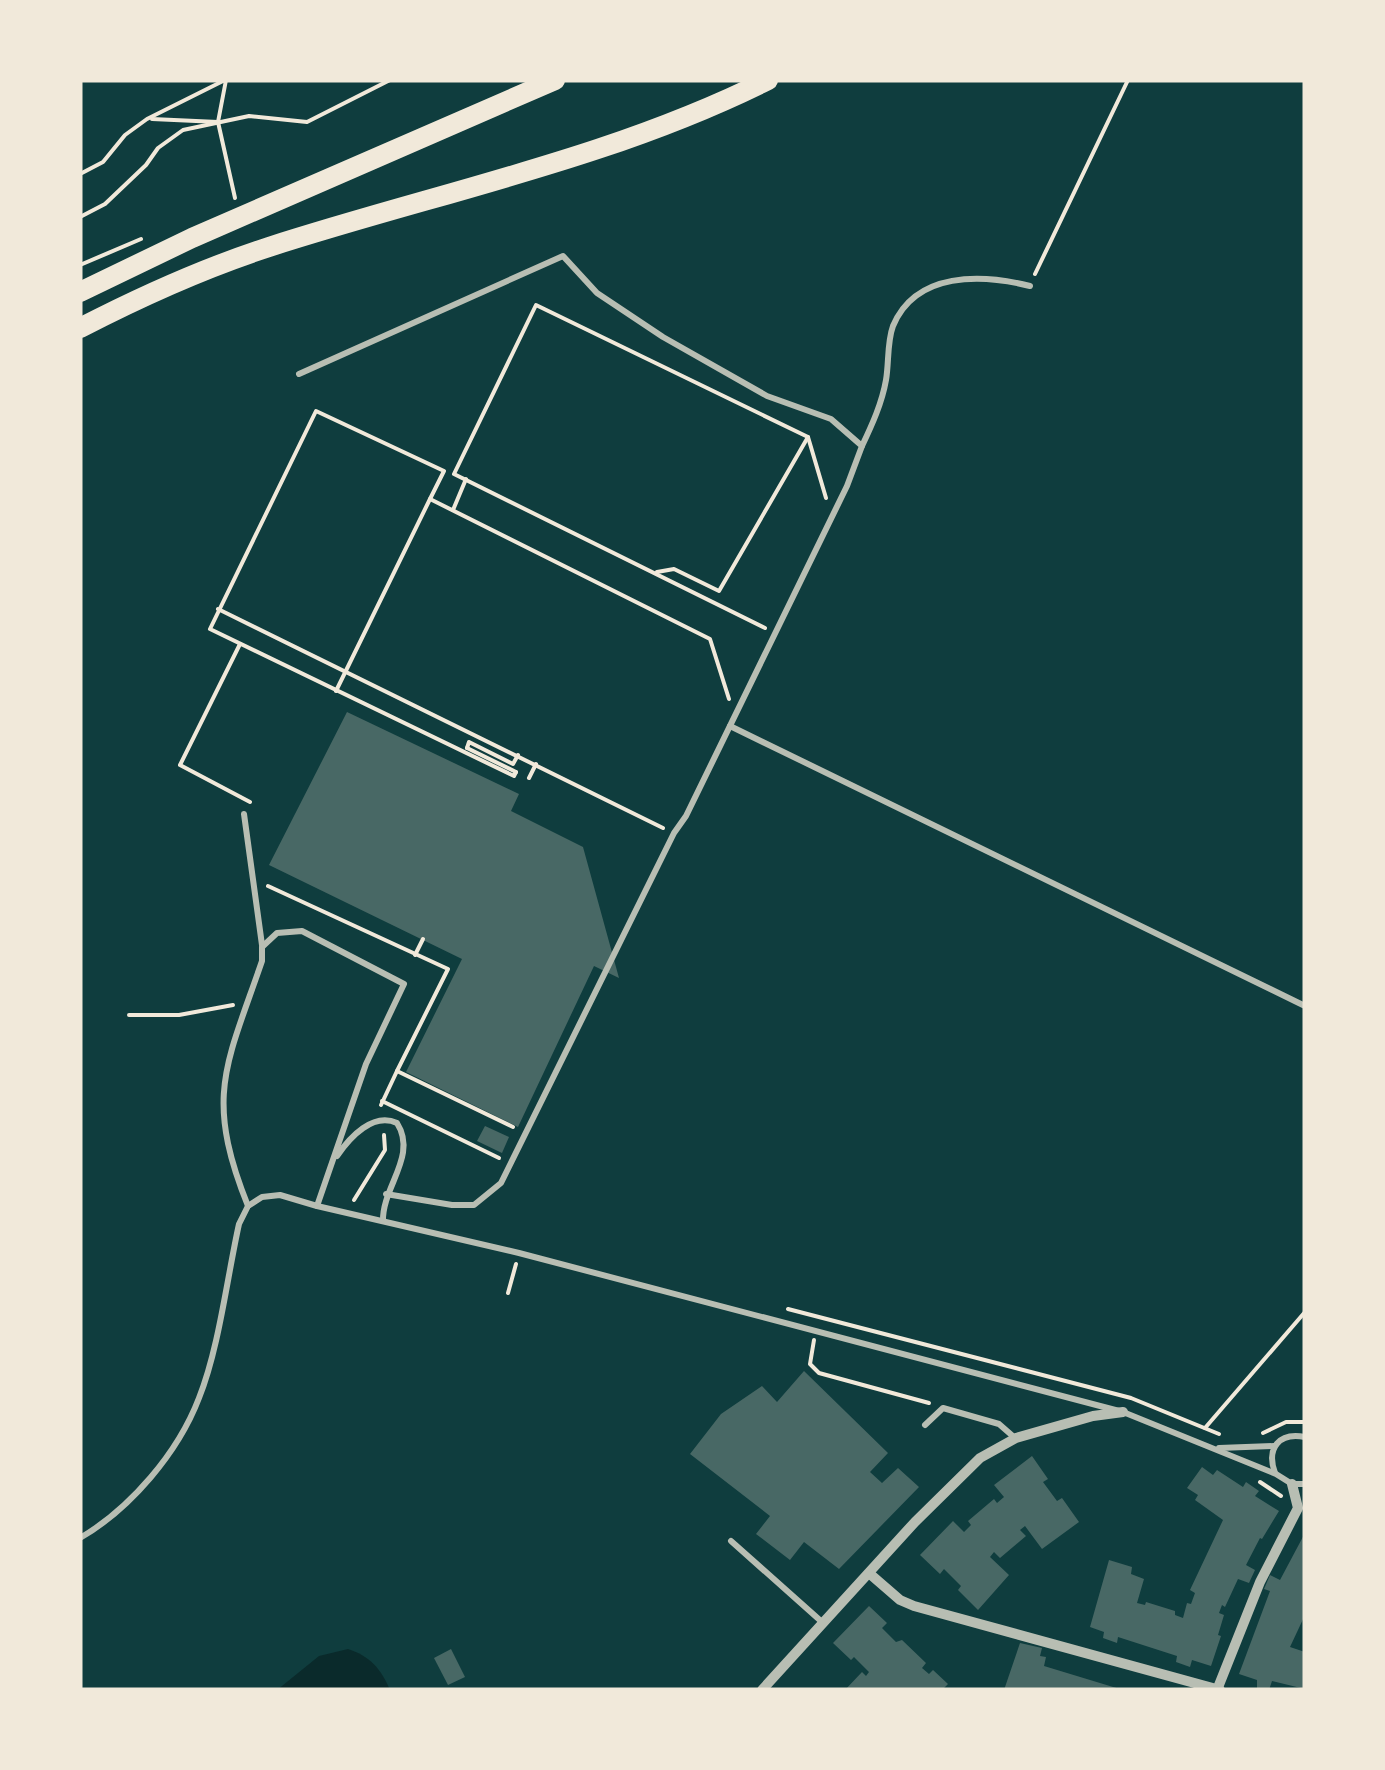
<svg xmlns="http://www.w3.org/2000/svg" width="1385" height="1770" font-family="'Fira Sans',sans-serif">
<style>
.water{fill:#0a2a2b}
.building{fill:#486865}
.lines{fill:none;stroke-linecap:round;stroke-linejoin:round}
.path{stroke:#f1e9da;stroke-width:4}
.service{stroke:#b8beb3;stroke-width:6}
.minor{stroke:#b8beb3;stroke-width:10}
.trunk{stroke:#f1e9da;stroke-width:20}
</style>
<rect width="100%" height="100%" fill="#0f3d3e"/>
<path class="water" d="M348,1649C370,1656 381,1669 390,1690H277L319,1656Z"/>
<g class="building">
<polygon points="347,712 519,794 511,811 583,847 619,978 594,966 518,1127 406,1072 462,959 269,865"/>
<polygon points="485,1126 509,1137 502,1153 477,1141"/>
<polygon points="804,1371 888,1453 870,1472 882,1483 898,1468 919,1487 839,1569 804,1542 790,1560 756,1534 770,1516 690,1454 721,1414 762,1386 777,1402"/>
<polygon points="1032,1456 1048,1479 1043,1482 1057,1501 1062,1498 1079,1522 1042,1549 1025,1526 1020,1530 1026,1536 1000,1558 994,1552 990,1557 1009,1575 978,1610 958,1590 961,1586 944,1569 940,1574 920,1555 953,1521 964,1532 971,1525 968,1521 994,1499 997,1503 1004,1497 994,1485"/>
<polygon points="1202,1467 1213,1475 1217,1470 1243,1487 1246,1482 1259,1491 1255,1496 1279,1511 1262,1539 1260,1538 1246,1565 1255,1570 1249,1583 1238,1579 1225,1607 1222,1605 1219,1613 1224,1615 1218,1635 1221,1636 1211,1666 1192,1660 1190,1667 1176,1662 1177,1656 1118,1637 1117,1643 1103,1638 1104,1632 1090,1627 1109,1560 1132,1567 1131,1574 1144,1579 1137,1603 1145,1605 1146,1602 1175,1611 1175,1615 1183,1618 1187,1603 1191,1604 1195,1593 1190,1590 1223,1520 1195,1500 1198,1495 1187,1488"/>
<polygon points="1305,1533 1305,1615 1290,1647 1305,1652 1305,1689 1272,1681 1269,1690 1257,1688 1257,1680 1239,1674 1270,1591 1264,1589 1270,1575 1280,1580"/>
<polygon points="869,1606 887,1623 882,1628 896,1642 902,1640 926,1663 922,1668 929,1674 933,1670 948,1684 942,1690 845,1690 862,1672 866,1676 869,1672 854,1657 851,1660 833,1643"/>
<polygon points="1020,1643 1042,1648 1040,1656 1046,1657 1044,1666 1123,1690 1004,1690"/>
<polygon points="451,1649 465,1677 448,1685 434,1658"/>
</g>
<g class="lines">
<g class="path">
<polyline points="152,119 218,122 235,198"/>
<polyline points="218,122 226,80"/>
<polyline points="80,174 103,162 125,135 147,119 225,80"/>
<polyline points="80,217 105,204 146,165 158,148 183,130 249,116 307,122 390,80"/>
<polyline points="80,265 141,239"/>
<polyline points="1035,274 1128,80"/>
<polyline points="430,499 444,471 316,411 210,629 514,776 516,772"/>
<polyline points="453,510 466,479"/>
<polyline points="657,572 674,569 719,591 808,437"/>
<polyline points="218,609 663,828"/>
<polyline points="765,628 454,474 536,305 808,437 826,498"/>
<polyline points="240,644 180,765 250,802"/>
<polyline points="336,691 430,499 710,639 729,699"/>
<polyline points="467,748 469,742 513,764 518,755"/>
<polyline points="467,748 516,772"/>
<polyline points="529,778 536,764"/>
<polyline points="268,886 448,969 397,1071 513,1127"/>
<polyline points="415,955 423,939"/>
<polyline points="129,1015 179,1015 233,1005"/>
<polyline points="382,1101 499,1158"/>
<polyline points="381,1105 397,1071"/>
<polyline points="354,1200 385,1150 384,1135"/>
<polyline points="508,1293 516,1264"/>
<polyline points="788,1309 1131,1398 1219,1434"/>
<polyline points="814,1340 810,1364 819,1373 929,1403"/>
<polyline points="1205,1428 1305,1312"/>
<polyline points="1263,1433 1286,1422 1305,1422"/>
<polyline points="1260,1482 1281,1496"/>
</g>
<g class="service">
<polyline points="299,374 563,256 597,293 663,337 767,396 831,419 862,446 847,486 686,816 674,833 501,1183 474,1205 452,1205 386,1194"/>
<path d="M862,446C872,425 882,403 886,380C889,363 887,342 893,326C916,271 982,274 1030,286"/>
<polyline points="730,726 1305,1006"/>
<polyline points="244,814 262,945"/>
<path d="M337,1156C350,1137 373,1112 397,1123C418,1156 382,1187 383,1221"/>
<path d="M248,1206C204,1096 226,1066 262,961V947L277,933L302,931L404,984L366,1064L317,1206"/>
<polyline points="925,1425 943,1408 999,1424 1015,1438"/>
<polyline points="1219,1448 1274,1446"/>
<path d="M1275,1473C1266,1448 1279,1432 1305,1437"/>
<path d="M80,1538C130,1509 178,1453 199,1398C219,1348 227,1278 239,1224L248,1206L262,1197L280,1195L317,1206L519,1253L1123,1412L1276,1474L1292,1484H1305"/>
<polyline points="731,1541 822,1622"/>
</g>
<g class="minor">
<polyline points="870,1574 900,1600 914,1606 1220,1690"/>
<polyline points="762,1690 915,1522 980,1458 1016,1438 1093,1416 1123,1412"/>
<polyline points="1217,1690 1260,1582 1298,1508 1292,1484"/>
</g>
<g class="trunk">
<polyline points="80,292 192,238 555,80"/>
<path d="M80,328C140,297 204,268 269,247C436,193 610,159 768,80"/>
</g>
</g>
<rect width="1385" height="1770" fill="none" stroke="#f1e9da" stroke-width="165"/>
</svg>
